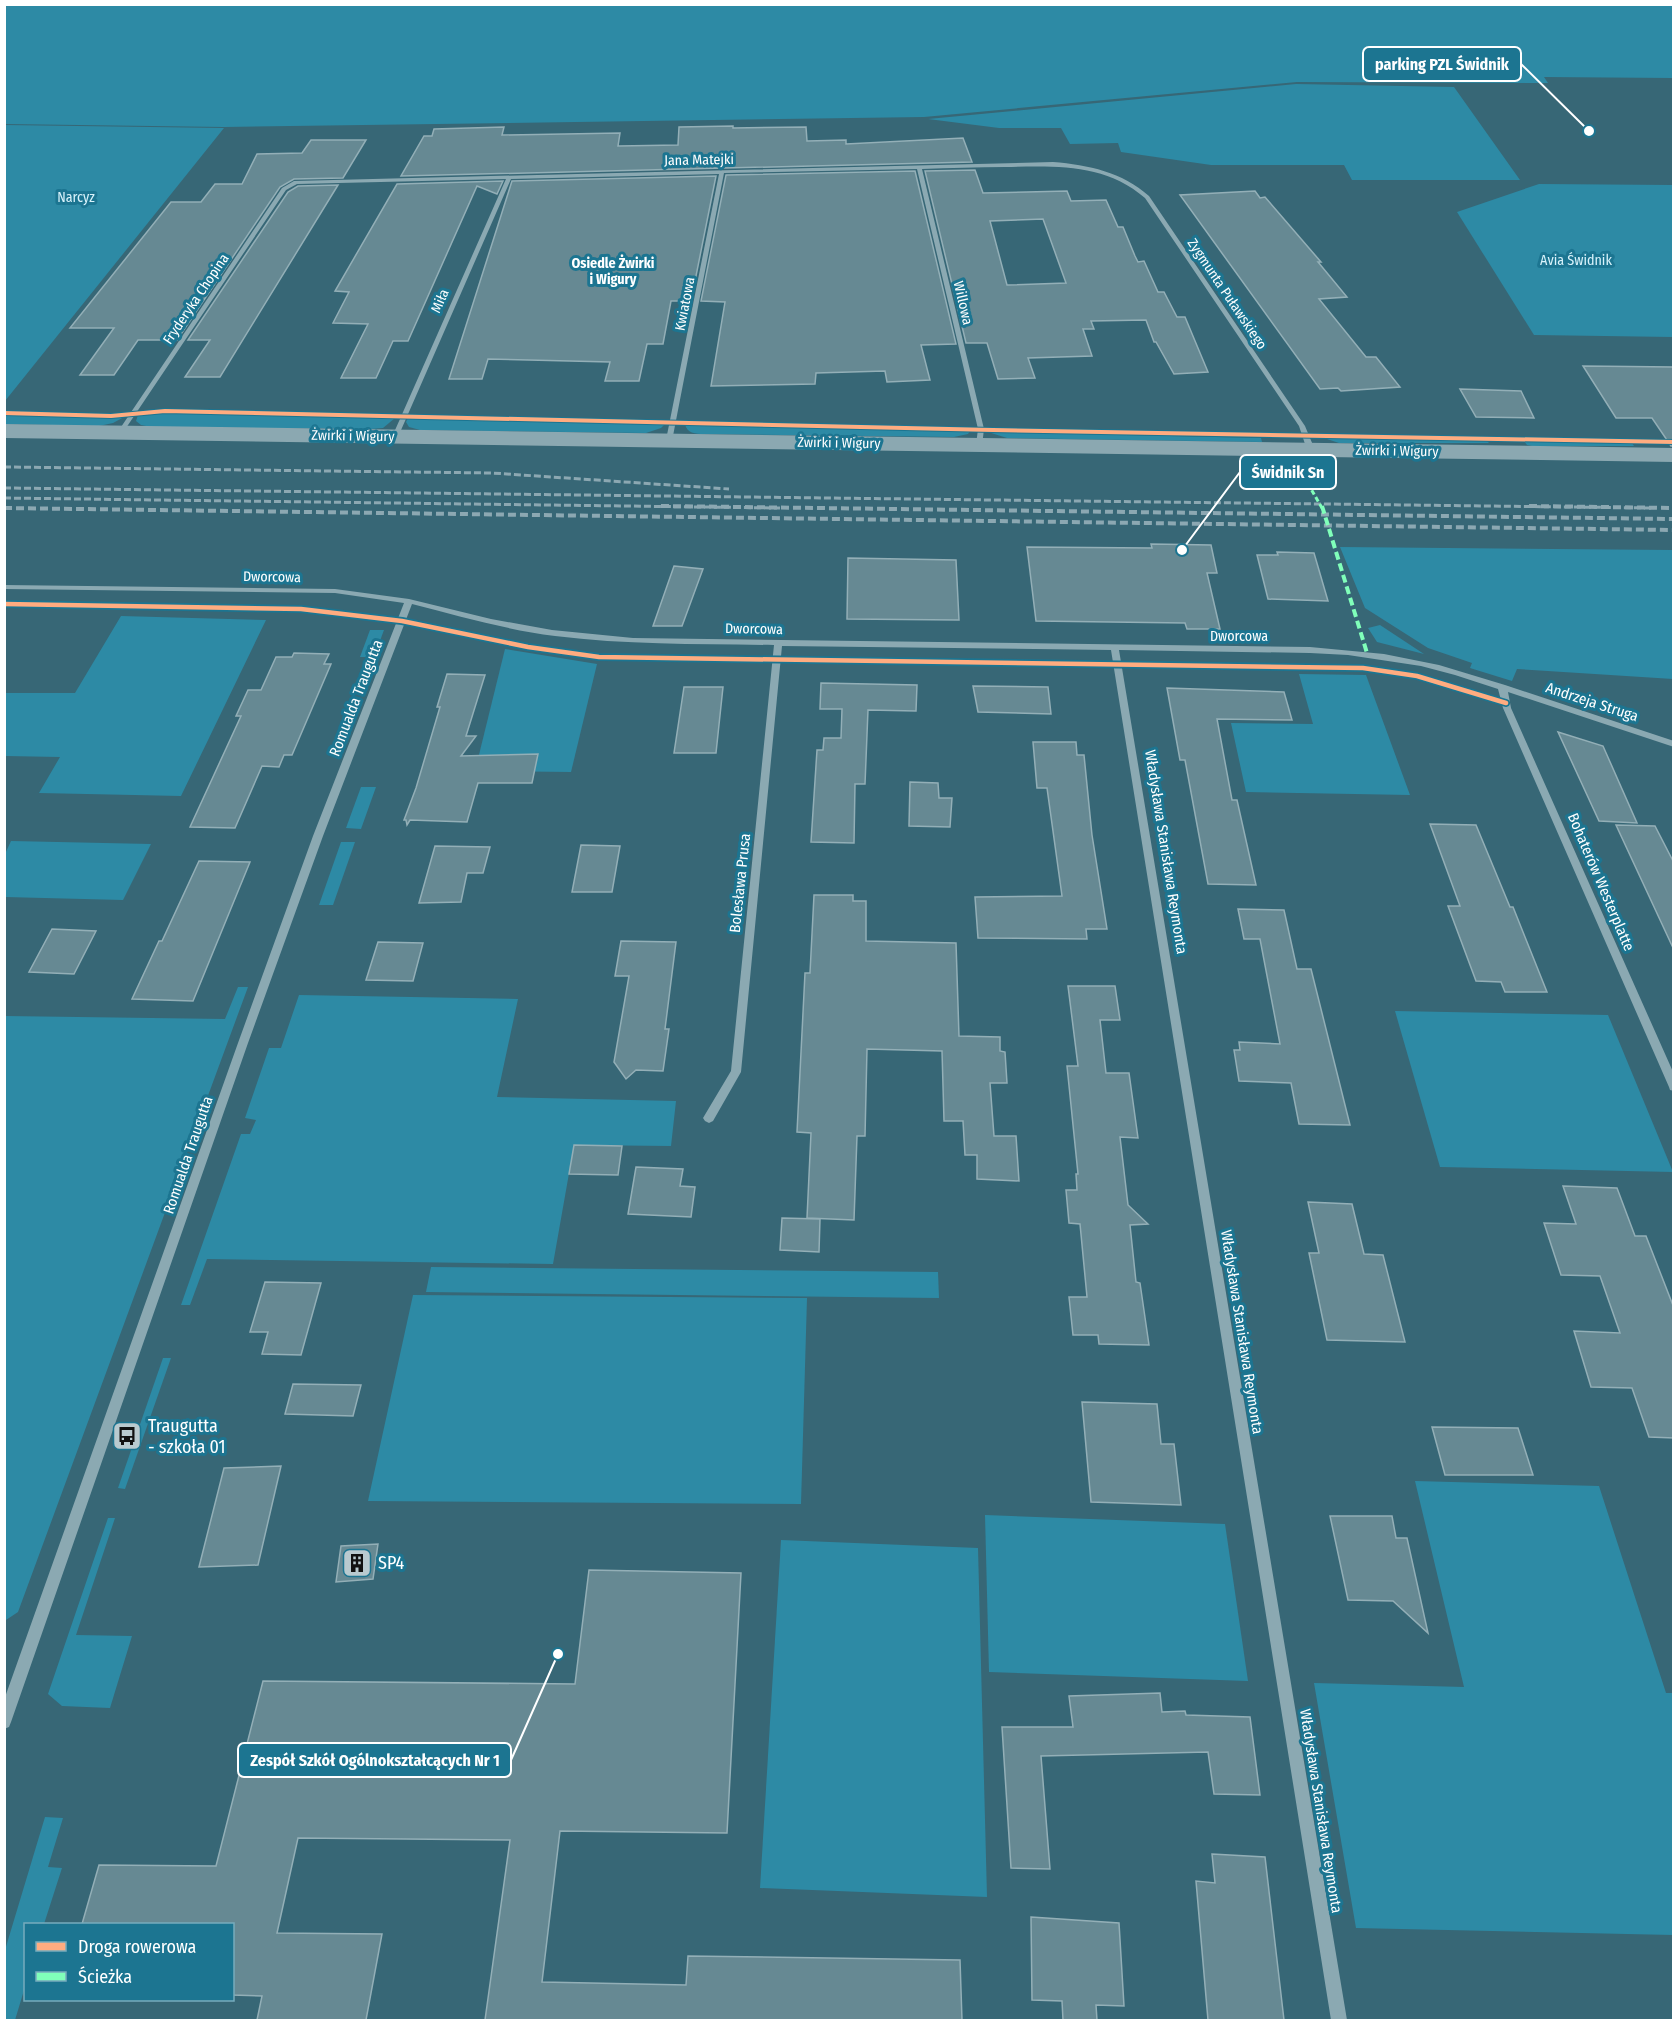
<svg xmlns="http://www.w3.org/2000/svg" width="1678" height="2025" font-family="'Fira Sans Condensed',sans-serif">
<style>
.green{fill:#2d8aa5}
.building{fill:#668993;stroke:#93afb7;stroke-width:1.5;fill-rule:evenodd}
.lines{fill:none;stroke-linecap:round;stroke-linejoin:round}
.minor{fill:#8ba9b2;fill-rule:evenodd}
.major{fill:#8ba8b1;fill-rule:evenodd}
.rail-far1{stroke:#8ca8b2;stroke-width:3;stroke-dasharray:7 3;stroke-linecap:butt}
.rail{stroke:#8ca8b2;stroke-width:4;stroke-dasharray:8 4;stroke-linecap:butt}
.quiet-far1{stroke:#80ffba;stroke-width:3;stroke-dasharray:5 3;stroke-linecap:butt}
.quiet{stroke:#80ffba;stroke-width:4;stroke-dasharray:8 4;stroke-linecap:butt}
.cycleway-far1-casing{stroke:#1c7591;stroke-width:6}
.cycleway-casing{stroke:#1c7591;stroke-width:8}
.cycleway-far1{stroke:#ffac80;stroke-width:4}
.cycleway{stroke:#ffac80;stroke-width:4.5}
.labels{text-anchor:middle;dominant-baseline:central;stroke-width:6;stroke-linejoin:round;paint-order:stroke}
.far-street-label{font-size:14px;fill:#fff;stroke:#1c7591}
.far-park-label{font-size:14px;fill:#d9f3fb;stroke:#1c7591}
.far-neighbourhood-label{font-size:14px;font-weight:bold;fill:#fff;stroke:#1c7591}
.street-label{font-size:15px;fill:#fff;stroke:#1c7591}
.near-poi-label{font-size:18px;fill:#fff;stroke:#1c7591;text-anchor:start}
.leader{fill:none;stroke:#fff;stroke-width:2}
.callout-dot{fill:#fff;stroke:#1c7591;stroke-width:2}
.callout{fill:#1c7591;stroke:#fff;stroke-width:2}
.callout-label{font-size:16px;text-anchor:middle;font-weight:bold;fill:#fff}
</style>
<rect width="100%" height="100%" fill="#376776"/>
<g class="green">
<polygon points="5,4 1673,4 1674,78 1544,77 1548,83 1297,82 924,117 224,127 5,124"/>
<polygon points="1296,84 1454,87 1520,180 1352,180 1344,165 1211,165 1121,152 1118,143 1070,144 1061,128 999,128 928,119"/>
<polygon points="5,125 224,128 5,401 4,125"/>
<polygon points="1539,184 1673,185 1673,337 1534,335 1457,212"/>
<polygon points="162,412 395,418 383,428 371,429 151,427 141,425 136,421 138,415"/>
<polygon points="5,415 98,416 113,418 124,417 113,423 99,426 5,424"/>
<polygon points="408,418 665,424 661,428 646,433 420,430 409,427 406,422"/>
<path d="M685,424L708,425L970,431L968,434L954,437L708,434C699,434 687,435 685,424Z"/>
<polygon points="988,432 1261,438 1262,442 1007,438"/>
<polygon points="1324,438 1487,441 1489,443 1339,443"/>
<polygon points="1524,441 1632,443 1634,446 1532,446 1527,445"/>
<polygon points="1340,547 1673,550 1673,679 1517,669 1512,681 1470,668 1472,663 1428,648 1365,608"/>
<polygon points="121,616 266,620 181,796 39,793 60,757 5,756 5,693 75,693"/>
<polygon points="1380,625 1424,654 1377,642 1368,628"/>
<polygon points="370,630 384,630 374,657 360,657"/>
<polygon points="505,649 597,664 571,772 475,771"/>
<polygon points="1299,674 1366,675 1410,795 1246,792 1231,723 1313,724"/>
<polygon points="361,787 376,787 361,829 346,828"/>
<polygon points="11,841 151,844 123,900 5,897 5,854"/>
<polygon points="341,842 355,842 333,905 319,905"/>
<polygon points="238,987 248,987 18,1612 6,1620 5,1623 5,1016 225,1019"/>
<polygon points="299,995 518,999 497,1097 676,1101 671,1146 574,1145 553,1264 207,1259 190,1305 181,1305 241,1134 250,1134 256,1120 245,1118 269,1048 281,1048"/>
<polygon points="1395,1011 1608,1015 1673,1172 1440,1167"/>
<polygon points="431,1267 938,1272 939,1298 426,1292"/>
<polygon points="413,1295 807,1298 801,1504 368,1501"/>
<polygon points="163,1358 171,1358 125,1489 118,1488"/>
<polygon points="1415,1481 1599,1486 1666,1693 1673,1693 1673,1935 1356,1928 1314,1683 1464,1687"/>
<polygon points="985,1515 1225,1524 1248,1681 989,1672"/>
<polygon points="108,1518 115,1518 76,1635 132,1636 110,1708 62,1706 48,1694"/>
<polygon points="781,1540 978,1548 987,1897 760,1888"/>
<polygon points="45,1817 63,1818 48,1867 62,1868 44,1924 26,1924 25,1987 15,2020 5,2020 5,1950"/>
</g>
<g class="building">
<polygon points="733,126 733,128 806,127 807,141 846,140 846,144 963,138 972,162 401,176 424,136 432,136 434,129 504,127 502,135 620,133 618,146 678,145 679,127"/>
<polygon points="311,140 366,140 343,178 294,179 280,187 177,340 138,340 114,375 80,375 114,328 70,328 171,202 201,202 215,184 242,184 257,154 302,153"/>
<path d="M975,170L983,193L1067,191L1071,201L1106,200L1118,227H1123L1135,256L1138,262L1144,261L1158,292H1164L1177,317H1185L1208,372L1174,374L1156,342H1154L1146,320L1091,321L1094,329H1083L1092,356L1028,358L1035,378L998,379L987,343H966L925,171ZM1043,219L1066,283L1007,285L990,221Z"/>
<polygon points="915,171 956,344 921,345 930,380 887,382 885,371 816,373 815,384 711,386 725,302 701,301 726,175"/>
<polygon points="716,176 691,301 671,301 663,344 647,344 639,381 605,381 610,362 488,359 482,379 449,379 512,181"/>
<polygon points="503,181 497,194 477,186 408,341 393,341 376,378 341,378 368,324 333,323 349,292 335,291 397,184"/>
<polygon points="338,185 220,377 185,377 210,340 188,340 288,192 298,186"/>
<polygon points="1255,191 1260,198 1265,197 1321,262 1318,262 1347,297 1319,299 1366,357 1376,357 1400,387 1341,391 1338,388 1320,389 1180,195"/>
<polygon points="1583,366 1674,367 1674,446 1671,446 1652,418 1616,418"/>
<polygon points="1460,389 1521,391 1534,418 1476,417"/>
<polygon points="1151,544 1211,545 1217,573 1207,573 1220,629 1187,629 1185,623 1036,621 1027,547 1152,548"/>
<polygon points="1277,552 1314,553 1328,601 1268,599 1257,555 1278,555"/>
<polygon points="848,558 956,560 959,620 847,619"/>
<polygon points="674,566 703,569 682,626 653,626"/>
<polygon points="294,653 329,654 324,664 331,664 292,755 284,755 279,767 262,766 235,828 190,827 241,716 236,716 248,690 261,690 276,657 292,657"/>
<polygon points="447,674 485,675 466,736 476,736 461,756 538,754 532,783 478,783 467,822 410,820 407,825 406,820 404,820 416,788 440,707 437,707"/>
<polygon points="821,683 917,685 916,711 868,710 865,784 855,784 854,843 811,842 817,750 823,750 824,738 841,738 842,709 820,709"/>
<polygon points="973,686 1048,687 1051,714 978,712"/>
<polygon points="684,687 723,687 716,753 674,753"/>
<polygon points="1167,688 1284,692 1292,720 1217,719 1232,800 1237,800 1256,885 1208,884 1185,760 1180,760"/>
<polygon points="1558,732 1603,746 1637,823 1599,821"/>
<polygon points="1033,742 1076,742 1077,755 1084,755 1092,835 1107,929 1086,929 1087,939 978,938 975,897 1062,896 1047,788 1037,788"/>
<polygon points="910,782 938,783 939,798 952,798 950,827 909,826"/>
<polygon points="1430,824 1476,825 1510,907 1513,907 1547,992 1505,992 1501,982 1476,981 1448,906 1460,906"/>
<polygon points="1616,825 1655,826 1674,863 1674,950"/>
<polygon points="581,845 620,846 612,892 572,892"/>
<polygon points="435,846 490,847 483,873 467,873 461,902 419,903"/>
<polygon points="199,861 250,862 193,1001 132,999 159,941 162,941"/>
<polygon points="814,895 853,895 853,901 866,901 866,941 956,943 959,1036 1000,1037 1000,1051 1005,1052 1007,1083 990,1083 994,1136 1016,1136 1019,1181 977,1179 977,1155 965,1155 963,1121 944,1121 942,1051 867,1049 865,1136 857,1136 854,1220 807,1218 811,1133 797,1132 805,973 810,973"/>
<polygon points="1238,909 1284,910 1297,969 1311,969 1350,1125 1299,1124 1291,1083 1239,1081 1234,1050 1240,1050 1239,1042 1280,1044 1260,939 1244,939"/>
<polygon points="52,929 96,931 74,974 29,972"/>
<polygon points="621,941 676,942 665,1029 669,1029 663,1071 636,1070 626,1079 614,1062 629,976 615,976"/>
<polygon points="378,942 423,943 413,981 366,980"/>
<polygon points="1068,986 1115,986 1120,1020 1100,1020 1106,1073 1129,1073 1138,1138 1120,1137 1128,1205 1148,1224 1130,1225 1136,1282 1140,1283 1149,1345 1099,1344 1098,1335 1073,1335 1069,1297 1087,1297 1080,1224 1069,1223 1066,1190 1077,1190 1076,1174 1078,1174 1067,1066 1078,1066"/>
<polygon points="574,1145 622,1146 618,1175 569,1174"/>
<polygon points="636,1167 683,1169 680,1186 695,1187 691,1217 628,1214"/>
<polygon points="1563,1186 1617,1188 1635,1236 1646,1236 1674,1308 1674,1438 1649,1437 1632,1388 1591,1387 1574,1331 1620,1333 1600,1276 1561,1275 1544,1223 1576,1224"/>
<polygon points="1308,1202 1352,1204 1364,1254 1383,1255 1405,1342 1327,1340 1309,1253 1319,1253"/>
<polygon points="782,1218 820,1219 819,1252 780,1250"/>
<polygon points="265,1282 321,1283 301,1355 262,1354 268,1332 250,1332"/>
<polygon points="293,1384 361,1385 353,1416 285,1414"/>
<polygon points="1082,1402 1157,1404 1161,1444 1174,1444 1181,1505 1091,1502"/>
<polygon points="1432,1427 1518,1428 1533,1475 1445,1475"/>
<polygon points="281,1466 258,1565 199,1567 224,1468"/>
<polygon points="1330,1516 1392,1516 1396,1538 1407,1538 1428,1633 1393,1601 1348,1600"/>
<polygon points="378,1544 373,1579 336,1582 341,1546"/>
<polygon points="589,1570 741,1573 727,1833 560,1831 542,1982 686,1985 688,1956 960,1960 962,2020 485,2020 510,1840 298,1838 277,1933 382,1934 366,2020 257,2020 262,1996 232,1995 232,1924 82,1924 99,1865 216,1866 263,1681 575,1684"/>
<polygon points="1160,1693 1162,1712 1185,1711 1186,1715 1250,1717 1260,1795 1214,1794 1208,1752 1041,1756 1050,1869 1011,1868 1002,1727 1073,1727 1069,1696"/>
<polygon points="1212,1854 1265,1857 1284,2020 1208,2020 1196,1881 1215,1883"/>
<polygon points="1031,1917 1119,1923 1124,2006 1096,2005 1097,2020 1063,2020 1062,2001 1032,2000"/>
</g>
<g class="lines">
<g class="minor">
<path d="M1053,162C1089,165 1122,172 1149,196L1305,426L1315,450L1313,451L1307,450L1299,426L1145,198C1105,163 1055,166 1005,167C977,167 950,168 922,169L984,429L982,446L976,445L978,429L917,169L724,173L672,441L666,440L719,174L511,179L398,437L395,439L392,437L506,179L297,184L286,190L122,434L117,433L282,188L294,181Z"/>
<path d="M4,585L335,589L409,599L491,619L552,630L633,638L1310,647L1384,654L1439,665L1505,685L1674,741V747L1508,692L1511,708L1674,1074V1091L1670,1090L1669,1087L1503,708L1498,689L1455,675L1421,666L1348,655L1310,653L1119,650L1347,2020H1331L1111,650L782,646L741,1072L713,1121L709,1123L705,1121L703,1118L731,1071L774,645C700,644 628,645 555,636C507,630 459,616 412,604L323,836L248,1043L11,1722L9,1727L4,1729V1700L238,1043L313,836L404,603L335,593L4,589Z"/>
</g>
<polygon class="major" points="4,424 1674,448 1674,462 4,438"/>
<g class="rail-far1">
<polyline points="4,467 492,473 729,489"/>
<polyline points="4,488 1654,508"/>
<polyline points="4,498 780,508"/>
</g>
<g class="rail">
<polyline points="661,506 1674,519"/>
<polyline points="1529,506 1674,508"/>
<polyline points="4,508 1674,530"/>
</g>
<polyline class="quiet-far1" points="1277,459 1303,475 1322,508"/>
<polyline class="quiet" points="1322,506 1367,653"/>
<g class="cycleway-far1-casing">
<polyline id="cycleway-far1" points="4,413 111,416 165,411 993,430 1674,442"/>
</g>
<g class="cycleway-casing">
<polyline id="cycleway" points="4,604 301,609 402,621 528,647 599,657 1363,668 1417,676 1506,703"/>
</g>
<use href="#cycleway-far1" class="cycleway-far1"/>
<use href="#cycleway" class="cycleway"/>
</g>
<defs>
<g id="bus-square" transform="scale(1.5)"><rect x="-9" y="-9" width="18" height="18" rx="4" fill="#b9cacf" stroke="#1c7591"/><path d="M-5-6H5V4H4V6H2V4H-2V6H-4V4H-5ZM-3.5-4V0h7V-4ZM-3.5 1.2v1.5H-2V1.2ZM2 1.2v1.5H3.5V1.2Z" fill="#111"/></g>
<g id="building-square" transform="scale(1.5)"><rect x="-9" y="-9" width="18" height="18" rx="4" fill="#b9cacf" stroke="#1c7591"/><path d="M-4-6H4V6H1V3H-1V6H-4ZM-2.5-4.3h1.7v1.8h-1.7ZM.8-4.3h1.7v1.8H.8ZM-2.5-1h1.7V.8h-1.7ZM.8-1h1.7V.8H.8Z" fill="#111"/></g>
</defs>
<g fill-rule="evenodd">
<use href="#bus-square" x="127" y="1436"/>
<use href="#building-square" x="357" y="1563"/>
</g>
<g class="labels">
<g class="far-street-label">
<text transform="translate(699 160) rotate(-1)">Jana Matejki</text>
<text transform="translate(1227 294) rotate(56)">Zygmunta Puławskiego</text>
<text transform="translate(196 299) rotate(-56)">Fryderyka Chopina</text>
<text transform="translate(440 301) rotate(-66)">Miła</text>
<text transform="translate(963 303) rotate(77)">Willowa</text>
<text transform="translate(685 304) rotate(-79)">Kwiatowa</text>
<text transform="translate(353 436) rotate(1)">Żwirki i Wigury</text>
<text transform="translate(839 443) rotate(1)">Żwirki i Wigury</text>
<text transform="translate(1397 451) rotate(1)">Żwirki i Wigury</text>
<text transform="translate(272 577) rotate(1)">Dworcowa</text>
<text transform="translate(754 629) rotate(1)">Dworcowa</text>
<text x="1239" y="636">Dworcowa</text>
</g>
<g class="far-park-label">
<text x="76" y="197">Narcyz</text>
<text x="1576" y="260">Avia Świdnik</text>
</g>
<g class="far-neighbourhood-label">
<text x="613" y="263">Osiedle Żwirki<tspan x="613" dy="16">i Wigury</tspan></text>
</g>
<g class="street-label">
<text transform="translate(356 698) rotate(-69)">Romualda Traugutta</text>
<text transform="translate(1592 702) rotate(18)">Andrzeja Struga</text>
<text transform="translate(1166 852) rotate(81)">Władysława Stanisława Reymonta</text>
<text transform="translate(1601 882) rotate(67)">Bohaterów Westerplatte</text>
<text transform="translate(740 883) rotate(-84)">Bolesława Prusa</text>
<text transform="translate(188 1155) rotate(-71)">Romualda Traugutta</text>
<text transform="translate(1242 1332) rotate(81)">Władysława Stanisława Reymonta</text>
<text transform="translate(1321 1811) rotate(81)">Władysława Stanisława Reymonta</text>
</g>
<g class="near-poi-label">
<text x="148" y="1426">Traugutta<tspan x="148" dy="21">- szkoła 01</tspan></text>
<text x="378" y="1563">SP4</text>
</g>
</g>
<path class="leader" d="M1589 131L1521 64M1182 550L1240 472M558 1654L511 1760"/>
<g class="callout-dot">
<circle cx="1589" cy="131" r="6"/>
<circle cx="1182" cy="550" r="6"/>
<circle cx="558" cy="1654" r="6"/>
</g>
<g class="callout">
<rect x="1363" y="47" width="158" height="34" rx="6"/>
<rect x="1240" y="455" width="96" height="34" rx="6"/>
<rect x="238" y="1743" width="273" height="34" rx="6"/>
</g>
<g class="callout-label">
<text x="1442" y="70">parking PZL Świdnik</text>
<text x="1288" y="478">Świdnik Sn</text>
<text x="375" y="1766">Zespół Szkół Ogólnokształcących Nr 1</text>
</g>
<rect width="1678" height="2025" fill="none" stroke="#ffffff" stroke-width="12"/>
<rect x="24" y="1923" width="210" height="78" fill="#1c7591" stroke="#77acbd" stroke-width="1.5"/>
<rect x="36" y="1942" width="30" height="9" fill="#ffac80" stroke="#77acbd" stroke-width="1.5"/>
<text x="78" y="1953" font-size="18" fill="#ffffff">Droga rowerowa</text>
<rect x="36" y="1972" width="30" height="9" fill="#80ffba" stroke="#77acbd" stroke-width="1.5"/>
<text x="78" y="1983" font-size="18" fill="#ffffff">Ścieżka</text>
</svg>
